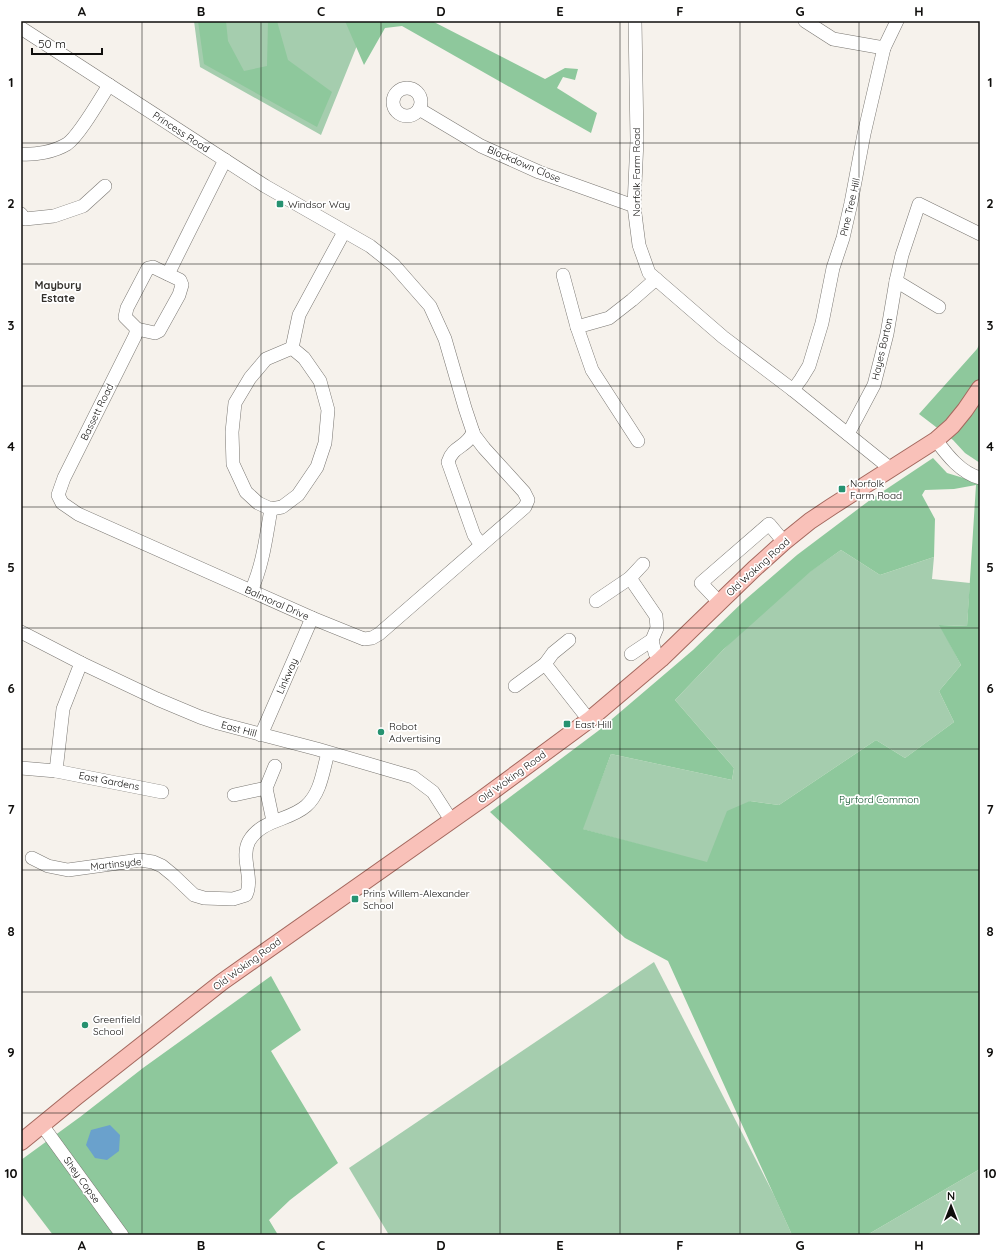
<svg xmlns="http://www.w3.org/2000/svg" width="1001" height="1256" font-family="Quicksand,sans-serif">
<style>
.green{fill:#a5cdae}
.forest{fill:#8ec89c;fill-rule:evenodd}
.water{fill:#6aa1cc}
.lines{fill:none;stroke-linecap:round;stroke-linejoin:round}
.minor-casing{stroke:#7a7772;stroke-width:14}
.major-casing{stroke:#a4685e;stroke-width:18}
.minor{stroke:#fff;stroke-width:13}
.major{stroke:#f9c1b9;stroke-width:16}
.grid{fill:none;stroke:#0f0e0c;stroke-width:1;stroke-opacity:0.55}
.poi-dot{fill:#269271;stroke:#fff;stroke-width:1.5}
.labels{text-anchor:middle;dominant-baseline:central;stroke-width:3.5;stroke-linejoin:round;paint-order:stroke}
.street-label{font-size:10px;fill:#0f0e0c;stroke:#fff}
.poi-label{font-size:10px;fill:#0f0e0c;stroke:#fff;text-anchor:start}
.park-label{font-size:10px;fill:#094d25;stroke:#fff}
.neighbourhood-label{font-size:11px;font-weight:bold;fill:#322f2b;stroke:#fff}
.neatline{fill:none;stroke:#0f0e0c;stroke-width:1.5}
.grid-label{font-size:13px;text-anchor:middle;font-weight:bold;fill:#0f0e0c}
</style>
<rect width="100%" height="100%" fill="#f6f2ec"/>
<g class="green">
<polygon points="194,21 374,21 356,48 321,135 200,67"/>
<polygon points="841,550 880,575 934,557 932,579 970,583 967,626 940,625 961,665 939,691 954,722 905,758 876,740 779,805 750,801 707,863 582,829 611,754 732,780 734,768 675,700 776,595"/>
<polygon points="654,962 774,1195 792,1235 389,1235 349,1168"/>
<polygon points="980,1169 980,1235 867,1235"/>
</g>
<g class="forest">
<polygon points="198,21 226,21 228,41 244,71 267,66 268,21 277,21 288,60 332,92 317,127 204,64"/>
<polygon points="345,21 432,21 545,79 565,68 578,69 575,80 563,77 557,88 597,113 591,133 402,26 385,28 364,65"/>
<polygon points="980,343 980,463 965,453 953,440 919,414 977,349"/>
<path d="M933,458L947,473L980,483V1169L867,1235H792L668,961L625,938L490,812L598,731L693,650L746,599L797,555L870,500ZM976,485L967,626L939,625L961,665L939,691L954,722L905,758L876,740L779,805L750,801L727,811L707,862L583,829L611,754L732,780L734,768L675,700L724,649L810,572L841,550L880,575L934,557L935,519L922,495L925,490L954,489Z"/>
<polygon points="271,976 301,1030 271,1051 338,1163 290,1200 269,1220 278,1235 53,1235 21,1193 21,1160 80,1117 143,1068"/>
</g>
<polygon class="water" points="110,1125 120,1135 119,1151 107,1160 95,1158 86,1145 91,1130"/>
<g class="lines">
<g class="minor-casing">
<g id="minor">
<polyline points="635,21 637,140 634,206 639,245 649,273 723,337 793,390 891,469"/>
<polyline points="805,21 833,39 884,48"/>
<polyline points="21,28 265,186 370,246 394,265 430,306 445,339 465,408 474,435 484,448 524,492 528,500 525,507 379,634 372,638 364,639 312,618 78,514 62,503 58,495 64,478 135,336 137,329"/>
<circle cx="407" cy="102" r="14"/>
<polyline points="419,109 481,146 539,172 634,206"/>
<path d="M21,154C35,155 54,152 67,144C79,136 100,99 109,85"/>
<polyline points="21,214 25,219 54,216 83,206 105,186"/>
<polygon points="153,267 180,280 182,285 179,295 159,331 155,333 137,329 125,317 127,308 148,268"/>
<polyline points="168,274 225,160"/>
<polyline points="563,275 577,327 592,370 638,441"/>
<polyline points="896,281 939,307"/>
<polyline points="577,327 609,318 632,300 656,279"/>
<polygon points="292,348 304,358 320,381 328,410 325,443 317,467 298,495 282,507 271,509 258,503 246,492 233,464 232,432 235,403 250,378 266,359"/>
<polyline points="292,348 299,315 344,232"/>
<polyline points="793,390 801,379 809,366 822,323 833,268 843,238 851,203 864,134 884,48 897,21"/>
<path d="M473,432C467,448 453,445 448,462L474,535L481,545"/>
<polyline points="848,434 874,385 887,334 896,281 902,255 919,204 980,234"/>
<path d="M936,440C947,455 961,473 980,478"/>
<polyline points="630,578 656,616 657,628 652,640"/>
<path d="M251,591C263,565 266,537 271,509"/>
<polyline points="596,601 630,578 643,564"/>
<polyline points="719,602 701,583 769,524 784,542"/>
<polyline points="21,632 81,663 157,699 200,717 218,723 317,749 413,777 433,792 451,820"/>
<polyline points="652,640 655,653 661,659"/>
<polyline points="631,654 652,640"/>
<polyline points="545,664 589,720"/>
<polyline points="515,686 545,664 553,653 569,640"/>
<polyline points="261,735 312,618"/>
<polyline points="21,768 56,771 63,709 81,663"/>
<polyline points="56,771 162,792"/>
<polyline points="234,795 266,788"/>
<polyline points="273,821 266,788 275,766"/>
<path d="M32,858L48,866L68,870L140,860L153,862L162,866L173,875L194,895L204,898L233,899L246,895C254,878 240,858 249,841C262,819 289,821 306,806C321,793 323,770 328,753"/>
<polyline points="42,1125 122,1235"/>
</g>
</g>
<g class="major-casing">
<polyline id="major" points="21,1142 76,1097 222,982 482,799 589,720 661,659 754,569 784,542 810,521 831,507 936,440 952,426 965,410 980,388"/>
</g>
<use href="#minor" class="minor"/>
<use href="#major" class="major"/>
</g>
<path class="grid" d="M142,21V1235M261,21V1235M381,21V1235M500,21V1235M620,21V1235M740,21V1235M859,21V1235M21,143H980M21,264H980M21,386H980M21,507H980M21,628H980M21,749H980M21,870H980M21,992H980M21,1113H980"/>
<g class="poi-dot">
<rect x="276" y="200" width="8" height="8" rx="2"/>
<rect x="838" y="485" width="8" height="8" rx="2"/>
<rect x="563" y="720" width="8" height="8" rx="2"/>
<circle cx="381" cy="732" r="4"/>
<rect x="351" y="895" width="8" height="8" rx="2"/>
<circle cx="85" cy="1025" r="4"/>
</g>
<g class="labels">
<g class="street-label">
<text transform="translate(181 132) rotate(33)">Princess Road</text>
<text transform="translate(524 164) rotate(23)">Blackdown Close</text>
<text transform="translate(636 172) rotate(-90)">Norfolk Farm Road</text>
<text transform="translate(850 207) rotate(-77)">Pine Tree Hill</text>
<text transform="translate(882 349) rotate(-77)">Hayes Barton</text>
<text transform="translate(97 412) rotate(-64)">Bassett Road</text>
<text transform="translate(758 567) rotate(-42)">Old Woking Road</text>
<text transform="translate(277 603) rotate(24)">Balmoral Drive</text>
<text transform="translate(287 676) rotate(-66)">Linkway</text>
<text transform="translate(239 729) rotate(15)">East Hill</text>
<text transform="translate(512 777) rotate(-36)">Old Woking Road</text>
<text transform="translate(109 781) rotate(11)">East Gardens</text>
<text transform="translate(116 864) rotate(-6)">Martinsyde</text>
<text transform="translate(247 964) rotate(-36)">Old Woking Road</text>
<text transform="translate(82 1180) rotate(54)">Shey Copse</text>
</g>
<g class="poi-label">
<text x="288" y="204">Windsor Way</text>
<text x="850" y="483">Norfolk<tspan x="850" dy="12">Farm Road</tspan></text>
<text x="575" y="724">East Hill</text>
<text x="389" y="726">Robot<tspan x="389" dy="12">Advertising</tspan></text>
<text x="363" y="893">Prins Willem-Alexander<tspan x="363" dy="12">School</tspan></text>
<text x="93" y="1019">Greenfield<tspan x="93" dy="12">School</tspan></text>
</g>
<g class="park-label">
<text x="879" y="799">Pyrford Common</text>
</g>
<g class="neighbourhood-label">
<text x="58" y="285">Maybury<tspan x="58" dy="13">Estate</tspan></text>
</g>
</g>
<rect width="1001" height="1256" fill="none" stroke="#ffffff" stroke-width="44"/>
<g transform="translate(951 1206)" stroke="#ffffff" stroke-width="3" paint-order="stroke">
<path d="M0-3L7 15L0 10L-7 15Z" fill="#0f0e0c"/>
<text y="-6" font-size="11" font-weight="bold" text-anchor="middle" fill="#0f0e0c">N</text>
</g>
<path d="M32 48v6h70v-6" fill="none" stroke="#0f0e0c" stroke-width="2"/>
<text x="38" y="48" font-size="12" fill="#0f0e0c" stroke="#ffffff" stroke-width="3" paint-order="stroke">50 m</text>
<rect x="22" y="22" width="957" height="1212" class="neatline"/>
<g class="grid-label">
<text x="82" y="16">A</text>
<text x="201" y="16">B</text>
<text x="321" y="16">C</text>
<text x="441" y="16">D</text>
<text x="560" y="16">E</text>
<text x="680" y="16">F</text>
<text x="800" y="16">G</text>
<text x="919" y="16">H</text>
<text x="11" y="87">1</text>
<text x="990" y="87">1</text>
<text x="11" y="208">2</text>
<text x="990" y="208">2</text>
<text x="11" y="330">3</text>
<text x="990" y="330">3</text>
<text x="11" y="451">4</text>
<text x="990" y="451">4</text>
<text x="11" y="572">5</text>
<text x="990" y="572">5</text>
<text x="11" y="693">6</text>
<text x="990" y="693">6</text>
<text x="11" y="814">7</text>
<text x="990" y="814">7</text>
<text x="11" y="936">8</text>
<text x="990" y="936">8</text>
<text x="11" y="1057">9</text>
<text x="990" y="1057">9</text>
<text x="11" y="1178">10</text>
<text x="990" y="1178">10</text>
<text x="82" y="1250">A</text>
<text x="201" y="1250">B</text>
<text x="321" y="1250">C</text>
<text x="441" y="1250">D</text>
<text x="560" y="1250">E</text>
<text x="680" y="1250">F</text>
<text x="800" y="1250">G</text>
<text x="919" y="1250">H</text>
</g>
</svg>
